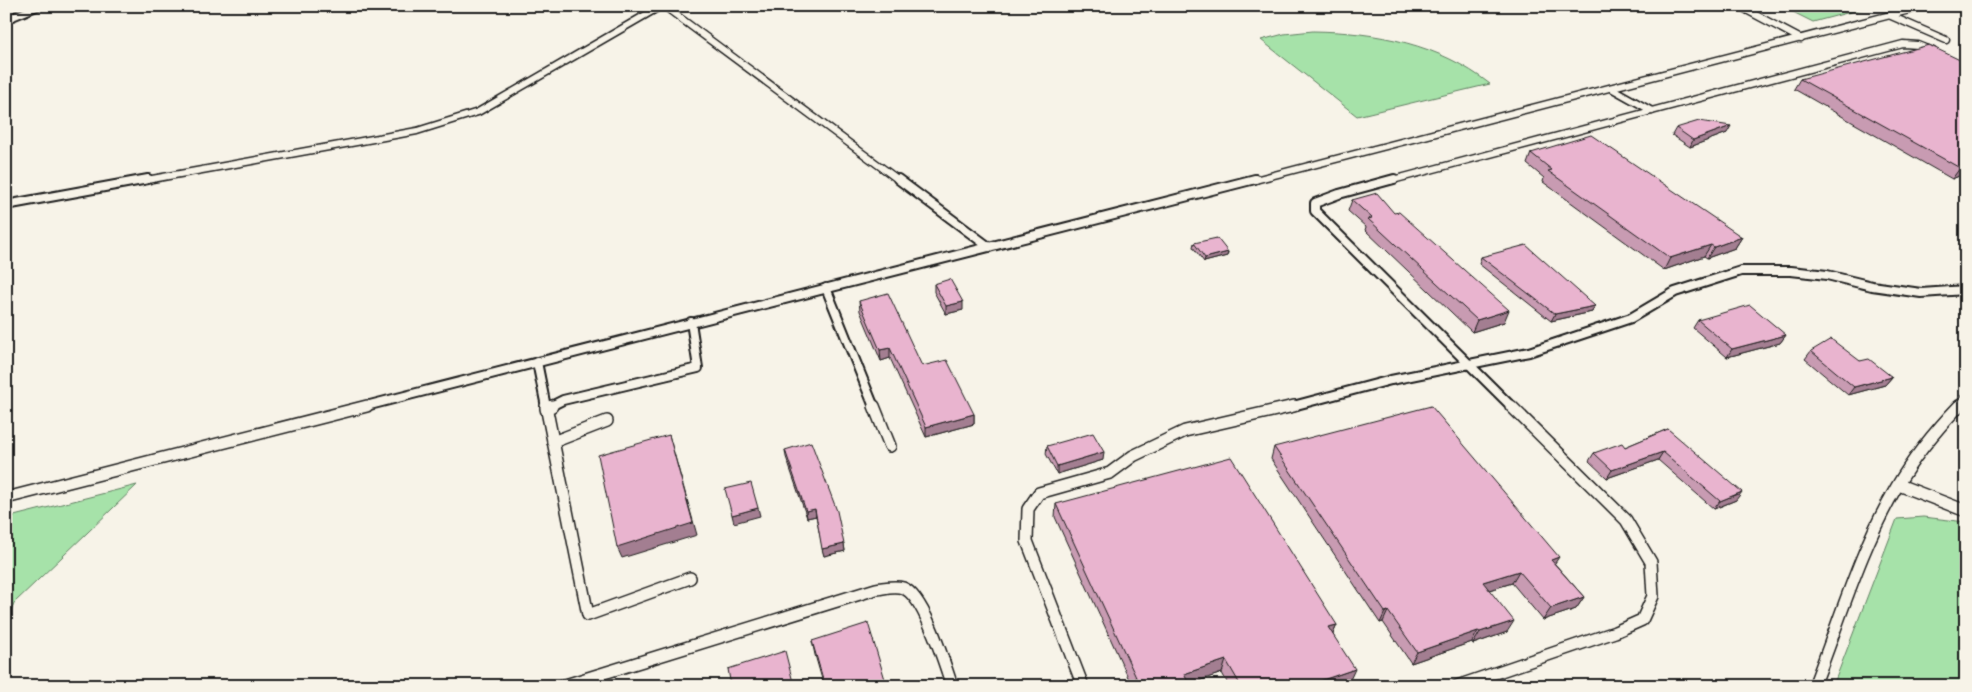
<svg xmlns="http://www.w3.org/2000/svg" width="1972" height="692" font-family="Itim,sans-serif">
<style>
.green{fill:#a6e2a9;stroke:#617f62}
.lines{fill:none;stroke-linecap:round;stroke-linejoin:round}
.service-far2-casing{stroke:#1c1c1c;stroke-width:9}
.service-far1-casing{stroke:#1c1c1c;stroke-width:12}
.service-casing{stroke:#1c1c1c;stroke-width:14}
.minor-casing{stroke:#1c1c1c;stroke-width:4}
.service-far2{stroke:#f7f3e8;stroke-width:6}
.service-far1{stroke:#f7f3e8;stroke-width:8}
.service{stroke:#f7f3e8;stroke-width:11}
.minor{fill:#f7f3e8;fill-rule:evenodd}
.wall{fill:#c89bb2;stroke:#1c1c1c}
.shaded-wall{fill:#a37e91;stroke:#1c1c1c}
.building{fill:#e9b4cf;stroke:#1c1c1c}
</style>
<rect width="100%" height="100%" fill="#f7f3e8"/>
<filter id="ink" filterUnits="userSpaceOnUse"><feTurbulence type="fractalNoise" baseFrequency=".02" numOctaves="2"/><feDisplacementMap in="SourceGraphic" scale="10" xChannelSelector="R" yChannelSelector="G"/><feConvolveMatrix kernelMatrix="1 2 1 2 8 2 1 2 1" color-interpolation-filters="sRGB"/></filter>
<g filter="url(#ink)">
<g class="green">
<polygon points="1781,6 1873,6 1813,22"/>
<path d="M1313,31C1377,32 1439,44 1490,84L1357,116L1261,40L1284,34Z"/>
<polygon points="137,485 14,603 6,623 6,518"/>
<polygon points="1923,517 1966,522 1966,686 1833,686 1897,519"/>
</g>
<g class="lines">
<g class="service-far2-casing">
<g id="service-far2">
<polyline points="664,6 900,181"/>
<polyline points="1739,6 1801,39"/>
<polyline points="1962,6 1966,8"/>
<polyline points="1891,16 1946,40"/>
<polyline points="1611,88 1652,111"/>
<polyline points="141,181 417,131 478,112 661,6"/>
<polyline points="1251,181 1925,6"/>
<polyline points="1389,181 1903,44 1918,45 1933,51"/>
</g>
</g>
<g class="service-far1-casing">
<g id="service-far1">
<polyline points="898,179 989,247"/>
<polyline points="1394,179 1339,194 1315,203 1315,211 1512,407"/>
<polyline points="6,205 148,179"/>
<polyline points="826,288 874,407"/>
<polyline points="537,362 546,407"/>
<polyline points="362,407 1255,179"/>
<polyline points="549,407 563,400 698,368 691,322"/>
<polyline points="1289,407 1391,380 1529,352 1631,318 1675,292 1741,271 1791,271 1827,275 1872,286 1921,293 1966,290"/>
<polyline points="1958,407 1966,399"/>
</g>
</g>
<g class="service-casing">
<g id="service">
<polyline points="546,406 588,615 690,578"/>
<polyline points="874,406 890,446"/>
<polyline points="546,409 552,406"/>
<polyline points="553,442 607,421"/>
<polyline points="1899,485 1966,511"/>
<polyline points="6,498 367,406"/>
<path d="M562,686L876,589C885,588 894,585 903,588C924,595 945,665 952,686"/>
<polyline points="1083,686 1027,541 1028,509 1039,493 1110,473 1133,456 1185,431 1294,406"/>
<polyline points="1457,686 1615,632 1642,620 1653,596 1651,562 1626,520 1511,406"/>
<path d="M1814,686C1840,620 1860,549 1896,488C1913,458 1935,431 1959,406"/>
</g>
</g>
<g class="minor-casing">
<polygon id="minor" points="31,6 47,6 6,23 6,16"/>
</g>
<use href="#service-far2" class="service-far2"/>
<use href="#service-far1" class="service-far1"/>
<use href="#service" class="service"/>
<use href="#minor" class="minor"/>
</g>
<g class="wall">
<polygon points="1966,63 1966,173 1952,179 1794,89 1800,79"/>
<polygon points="1676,128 1727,133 1690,147 1672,135"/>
<polygon points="1531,153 1742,237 1735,248 1707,258 1704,256 1664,270 1543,182 1544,178 1527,164"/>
<polygon points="1352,200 1394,213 1504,322 1472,332 1365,230 1366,227 1348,211"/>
<polygon points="1194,243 1228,252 1227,256 1204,262 1193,247"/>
<polygon points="1481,257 1595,306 1592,312 1551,321 1479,264"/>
<polygon points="934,284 963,310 946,314 934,292"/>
<polygon points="859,301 922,366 974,414 974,424 926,437 890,358 881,361 860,311"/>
<polygon points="1698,320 1786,335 1780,343 1727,357 1693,328"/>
<polygon points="1811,351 1860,361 1892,377 1885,385 1848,395 1805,359"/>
<polygon points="1668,429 1736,500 1714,509 1658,460 1607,478 1589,461 1594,453 1625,447"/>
<polygon points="1047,446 1103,460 1057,474 1046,454"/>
<polygon points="1274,447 1555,564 1584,597 1576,609 1543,620 1512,583 1489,590 1507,632 1473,644 1472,642 1411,663 1383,622 1380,623 1271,459"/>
<polygon points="785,450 844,544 845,551 824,556 816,516 807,518 786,457"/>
<polygon points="1056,504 1337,625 1333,634 1349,682 1338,686 1229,686 1222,673 1189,684 1190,686 1132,686 1055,517"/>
<polygon points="812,641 887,686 824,686 815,655"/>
</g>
<g class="shaded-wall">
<polygon points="1731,126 1727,133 1690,147 1693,140"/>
<polygon points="1966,166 1966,173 1952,179 1960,168"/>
<polygon points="1742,237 1735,248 1707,258 1714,247"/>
<polygon points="1711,245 1704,256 1664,270 1670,258"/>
<polygon points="1228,252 1227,256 1204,262 1205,258"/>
<polygon points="963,302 963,310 946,314 946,306"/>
<polygon points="1595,306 1592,312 1551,321 1555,314"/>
<polygon points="1509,310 1504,322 1472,332 1477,320"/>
<polygon points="1786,335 1780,343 1727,357 1732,349"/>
<polygon points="890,348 890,358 881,361 880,350"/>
<polygon points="1892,377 1885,385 1848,395 1854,387"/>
<polygon points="974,414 974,424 926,437 926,427"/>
<polygon points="669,435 697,535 622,558 617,547"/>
<polygon points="1104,452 1103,460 1057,474 1057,466"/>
<polygon points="1663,452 1658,460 1607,478 1612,470"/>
<polygon points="1742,492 1736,500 1714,509 1720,501"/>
<polygon points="758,508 760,516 734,523 732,515"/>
<polygon points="815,509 816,516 807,518 806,511"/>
<polygon points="844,544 845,551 824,556 822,549"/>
<polygon points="1559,557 1551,569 1551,560"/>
<polygon points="1519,571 1512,583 1476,594 1483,582"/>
<polygon points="1584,597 1576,609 1543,620 1551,608"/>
<polygon points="1388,611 1383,622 1380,623 1385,612"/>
<polygon points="1514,621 1507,632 1473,644 1480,632"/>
<polygon points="1337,625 1331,638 1328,627"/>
<polygon points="1478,631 1472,642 1411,663 1417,652"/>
<polygon points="1226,660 1222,673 1183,686 1184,674"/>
<polygon points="1355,669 1349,682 1338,686 1305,686"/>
</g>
<g class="building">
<polygon points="1929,45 1966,63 1966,166 1960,168 1800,79"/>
<polygon points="1699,121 1731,126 1693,140 1676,128"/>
<polygon points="1591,135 1742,237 1714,247 1711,245 1670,258 1548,171 1552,170 1531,153"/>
<polygon points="1377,193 1394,213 1399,212 1509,310 1477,320 1368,219 1372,218 1352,200"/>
<polygon points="1217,238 1228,252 1205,258 1194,243"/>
<polygon points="1526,245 1595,306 1555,314 1481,257"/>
<polygon points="950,279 963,302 946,306 934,284"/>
<polygon points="888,293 922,366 947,360 974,414 926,427 890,348 880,350 859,301"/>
<polygon points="1750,305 1786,335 1732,349 1698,320"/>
<polygon points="1831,339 1860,361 1869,359 1892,377 1854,387 1811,351"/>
<polygon points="1431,406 1559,557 1551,560 1584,597 1551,608 1519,571 1483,582 1514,621 1480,632 1478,631 1417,652 1388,611 1385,612 1274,447"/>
<polygon points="1668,429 1742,492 1720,501 1663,452 1612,470 1594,453 1622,443 1625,447"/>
<polygon points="1093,433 1104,452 1057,466 1047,446"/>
<polygon points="669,435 693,523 617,547 598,455"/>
<polygon points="811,442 837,511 844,544 822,549 815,509 806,511 785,450"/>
<polygon points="1231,457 1337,625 1328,627 1355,669 1305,686 1241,686 1226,660 1184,674 1190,686 1140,686 1056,504"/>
<polygon points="751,483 758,508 732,515 725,489"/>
<polygon points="868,623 887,686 825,686 812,641"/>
<polygon points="785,651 794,686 731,686 728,669"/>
</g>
</g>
<rect width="1972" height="692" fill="none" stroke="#f7f3e8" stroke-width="25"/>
<rect x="12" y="12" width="1947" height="667" fill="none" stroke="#1c1c1c" stroke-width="2" filter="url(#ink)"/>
</svg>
